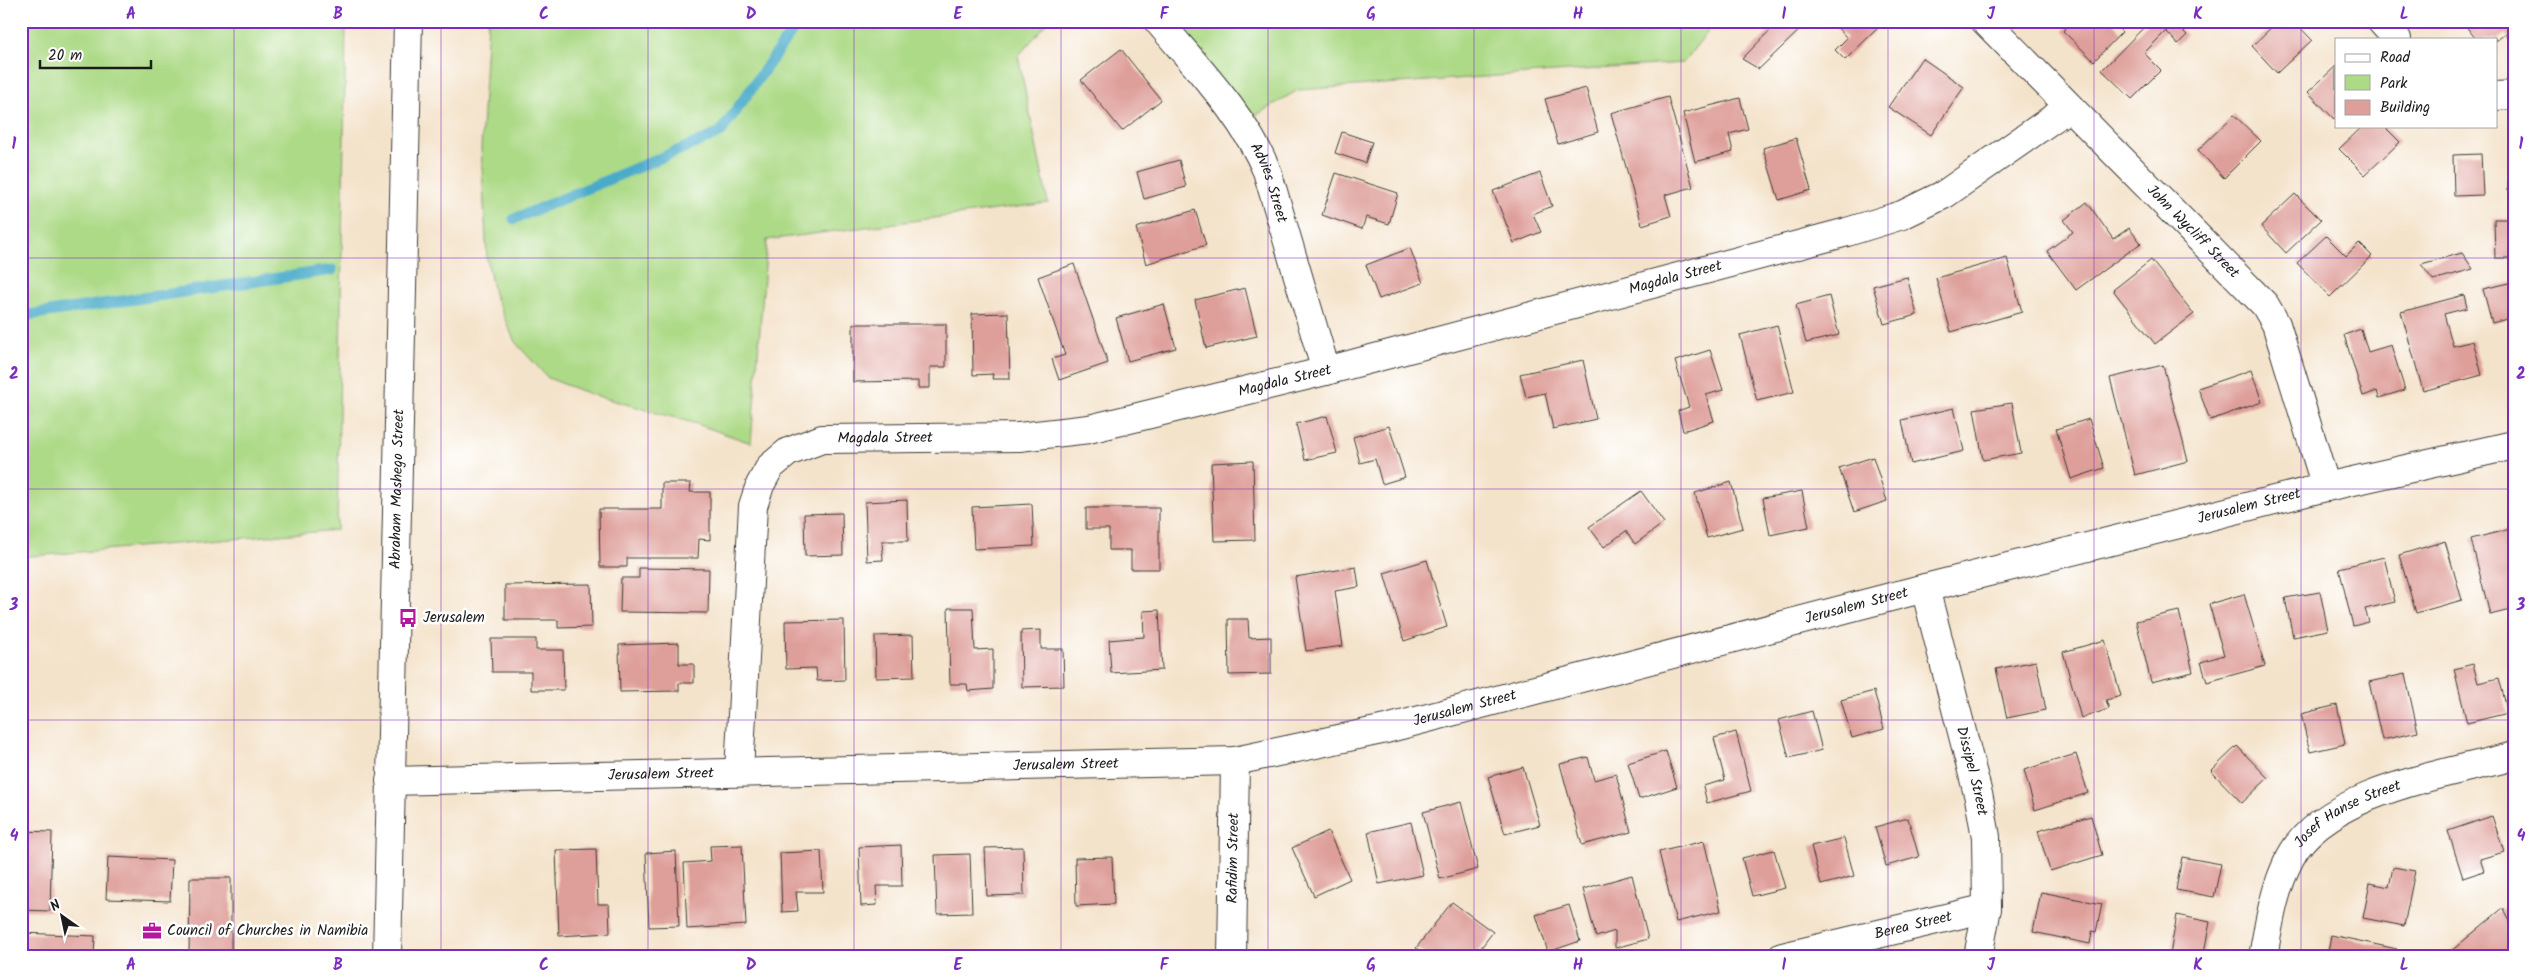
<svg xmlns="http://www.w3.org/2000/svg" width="2535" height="978" font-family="Kalam,sans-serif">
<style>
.green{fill:#adda87;stroke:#647b52}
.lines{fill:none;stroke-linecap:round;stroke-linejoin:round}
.stream{stroke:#4aabc9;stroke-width:11}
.building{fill:#de9e99}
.street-casing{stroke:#3c3a36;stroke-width:30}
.secondary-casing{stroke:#3c3a36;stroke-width:30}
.street{stroke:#fff;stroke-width:28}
.secondary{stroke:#fff;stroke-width:28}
.grid{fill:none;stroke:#7b2cbf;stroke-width:1;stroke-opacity:0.55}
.labels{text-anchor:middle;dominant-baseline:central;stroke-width:5;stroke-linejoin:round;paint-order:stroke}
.street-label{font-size:15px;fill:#1c1c1c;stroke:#fff}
.poi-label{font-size:15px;fill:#1c1c1c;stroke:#fff;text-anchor:start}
.neatline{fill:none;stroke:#7b2cbf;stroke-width:2}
.grid-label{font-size:16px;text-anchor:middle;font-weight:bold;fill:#7b2cbf}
</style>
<rect width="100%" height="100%" fill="#fff"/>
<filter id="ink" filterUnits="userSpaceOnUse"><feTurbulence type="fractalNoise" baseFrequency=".02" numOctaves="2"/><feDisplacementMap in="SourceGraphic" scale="10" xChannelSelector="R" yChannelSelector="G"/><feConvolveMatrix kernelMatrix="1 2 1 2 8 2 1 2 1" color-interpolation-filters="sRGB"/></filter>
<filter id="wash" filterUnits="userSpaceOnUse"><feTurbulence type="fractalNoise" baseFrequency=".0096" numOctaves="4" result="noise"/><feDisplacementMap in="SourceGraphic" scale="20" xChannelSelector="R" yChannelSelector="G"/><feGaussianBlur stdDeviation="1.12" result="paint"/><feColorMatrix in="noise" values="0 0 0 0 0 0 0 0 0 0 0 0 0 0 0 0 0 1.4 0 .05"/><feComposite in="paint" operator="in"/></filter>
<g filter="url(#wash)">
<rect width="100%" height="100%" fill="#f4e3cb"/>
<g class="green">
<polygon points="36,21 346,21 337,530 21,557 21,34"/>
<polygon points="488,21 1049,21 1018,56 1048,203 767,240 751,443 697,424 590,394 548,378 515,342 494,294 487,259 481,148"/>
<polygon points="1158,21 1716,21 1683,63 1298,90 1243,123"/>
</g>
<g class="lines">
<g class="stream">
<polyline points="514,219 720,133 799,21"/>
<polyline points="21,316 332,270"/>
</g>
</g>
<g id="blocks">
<g class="building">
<polygon points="1779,21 1803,21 1806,24 1759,69 1742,59"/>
<polygon points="1834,21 1885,21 1845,60 1835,50 1847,38 1833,23"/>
<polygon points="2072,21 2111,21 2122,32 2094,61 2063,31"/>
<polygon points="2150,21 2172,21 2187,35 2178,44 2166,31 2144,53 2161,70 2132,99 2102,70"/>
<polygon points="2278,21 2294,21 2312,40 2277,73 2252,46"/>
<polygon points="2469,21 2514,21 2514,40 2512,42 2505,34 2496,41 2496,39 2476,39 2465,25"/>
<polygon points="1121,49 1161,100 1122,131 1081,80"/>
<polygon points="1922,58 1964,87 1931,135 1888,107"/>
<polygon points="2336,66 2336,117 2334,119 2308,92"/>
<polygon points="1586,88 1598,132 1558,144 1545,99"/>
<polygon points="1668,97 1693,187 1665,195 1671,216 1642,225 1611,113"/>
<polygon points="1740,98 1748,129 1729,134 1733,152 1695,162 1683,113"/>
<polygon points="2234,115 2261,141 2224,178 2198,150"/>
<polygon points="2363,126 2384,126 2400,142 2365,175 2339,149"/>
<polygon points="1342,132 1372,142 1365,163 1335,153"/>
<polygon points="1796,138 1811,190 1779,200 1763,148"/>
<polygon points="2509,153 2514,153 2514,190 2508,190"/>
<polygon points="2481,154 2483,195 2454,196 2453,155"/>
<polygon points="1179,160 1186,187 1144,199 1137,172"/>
<polygon points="1336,173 1398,193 1389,224 1366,217 1362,229 1322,215"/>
<polygon points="1540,173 1552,206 1533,214 1541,232 1514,243 1493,191"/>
<polygon points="2295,194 2321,220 2286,253 2261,226"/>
<polygon points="2087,202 2113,239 2129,228 2141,243 2076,290 2047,251 2073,232 2064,220"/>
<polygon points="1195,210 1206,245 1146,264 1136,228"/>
<polygon points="2494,219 2514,219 2514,258 2495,258"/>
<polygon points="2326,236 2346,256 2359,243 2372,256 2330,297 2297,263"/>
<polygon points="1410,248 1423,283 1379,299 1366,265"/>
<polygon points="2462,253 2473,269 2433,280 2421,264"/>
<polygon points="2007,258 2022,312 1951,332 1936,278"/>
<polygon points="2151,260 2194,314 2155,344 2113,290"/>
<polygon points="1074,264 1108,363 1059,380 1052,359 1065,355 1038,277"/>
<polygon points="1907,277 1917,315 1884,324 1873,286"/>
<polygon points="2514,282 2514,317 2492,323 2483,289"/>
<polygon points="1245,288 1257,336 1206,348 1195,300"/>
<polygon points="2464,295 2467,308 2444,314 2453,346 2473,341 2482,375 2423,391 2401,312"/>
<polygon points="1829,296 1839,335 1806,343 1796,305"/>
<polygon points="1164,304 1176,348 1128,361 1116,318"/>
<polygon points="1008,313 1010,379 992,379 993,374 973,375 972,314"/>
<polygon points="853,324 946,324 946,367 930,367 930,388 918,388 918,381 853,382"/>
<polygon points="1777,325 1794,392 1757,401 1740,335"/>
<polygon points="2361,329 2368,352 2391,345 2405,390 2379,398 2377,391 2363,396 2344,335"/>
<polygon points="1710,350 1723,390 1706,395 1714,421 1683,431 1678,411 1689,407 1675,361"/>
<polygon points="1583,360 1596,419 1553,429 1545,393 1526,397 1520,374"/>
<polygon points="2163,365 2188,461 2135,475 2110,378"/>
<polygon points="2251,370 2262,402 2210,420 2198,388"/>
<polygon points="2012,403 2021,453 1983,460 1974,409"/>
<polygon points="1954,408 1964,451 1911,464 1902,420"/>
<polygon points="1327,416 1337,453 1305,460 1296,424"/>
<polygon points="2089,419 2104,468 2071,479 2056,429"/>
<polygon points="1389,426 1405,477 1382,484 1375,459 1360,463 1353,437"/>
<polygon points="1873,457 1887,501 1854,512 1839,468"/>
<polygon points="1253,461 1255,540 1214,541 1211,463"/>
<polygon points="1731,482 1743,528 1707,538 1695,493"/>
<polygon points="662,483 691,483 690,492 710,492 710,540 699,539 698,558 627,558 627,567 600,567 599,509 662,509"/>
<polygon points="1641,491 1664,523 1635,544 1626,531 1604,547 1589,527"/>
<polygon points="1802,491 1809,527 1770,535 1763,498"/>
<polygon points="907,500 908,541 882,541 883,560 867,561 865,502"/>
<polygon points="1032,504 1034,546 974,549 972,507"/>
<polygon points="1086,508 1159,508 1159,569 1131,569 1131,550 1109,550 1109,529 1086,529"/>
<polygon points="842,513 843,555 805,556 804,514"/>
<polygon points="2510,529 2514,544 2514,609 2490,615 2471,539"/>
<polygon points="2445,541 2462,600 2416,613 2399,555"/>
<polygon points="2384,557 2395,602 2365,609 2369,622 2353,626 2339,568"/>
<polygon points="1427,560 1447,627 1404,641 1384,573"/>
<polygon points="1356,567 1359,587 1335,591 1343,646 1306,651 1295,577"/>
<polygon points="639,568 709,569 708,613 620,612 621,578 639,578"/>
<polygon points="591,584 592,627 558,628 558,620 505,620 505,585"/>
<polygon points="2320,592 2328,630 2293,637 2285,598"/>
<polygon points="2244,594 2265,666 2207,682 2201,662 2224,655 2209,604"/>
<polygon points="948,608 973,608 975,650 993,649 993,689 968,691 967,684 950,684"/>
<polygon points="1159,610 1162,670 1111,673 1109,640 1144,637 1143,611"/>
<polygon points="2179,611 2193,672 2151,682 2136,621"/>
<polygon points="1228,619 1248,619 1249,638 1271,637 1271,674 1229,675"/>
<polygon points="844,620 845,680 817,681 816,668 786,669 785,621"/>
<polygon points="1041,630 1041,649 1063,649 1064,686 1022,687 1021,631"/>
<polygon points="913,635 914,677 876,678 875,636"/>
<polygon points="491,639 536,639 536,650 563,650 564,690 531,690 531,672 492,672"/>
<polygon points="2105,640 2121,696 2106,700 2109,709 2081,718 2063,652"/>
<polygon points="679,643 679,664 694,664 694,683 679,683 679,691 620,692 619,645"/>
<polygon points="2036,661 2046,710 2007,718 1996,669"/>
<polygon points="2473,664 2478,683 2499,678 2508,713 2467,723 2454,669"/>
<polygon points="2405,674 2418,732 2382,740 2369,682"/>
<polygon points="1874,691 1884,729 1852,738 1841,700"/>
<polygon points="2337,705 2345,744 2310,752 2301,714"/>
<polygon points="1812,711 1822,750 1789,758 1779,720"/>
<polygon points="1736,732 1751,791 1707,803 1703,786 1725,780 1714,738"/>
<polygon points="2237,746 2268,778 2242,803 2211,771"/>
<polygon points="1666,751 1677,787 1639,799 1628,763"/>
<polygon points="2076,754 2088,793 2035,810 2024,770"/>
<polygon points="1588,757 1594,780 1616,774 1631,832 1582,845 1560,764"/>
<polygon points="1523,767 1540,825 1505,834 1488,777"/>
<polygon points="1461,802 1478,869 1440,879 1423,812"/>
<polygon points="2091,816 2102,855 2050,871 2038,831"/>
<polygon points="2492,816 2504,852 2480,859 2484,871 2463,878 2448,831"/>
<polygon points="1908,818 1919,857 1886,866 1875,827"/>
<polygon points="1411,822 1423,875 1379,884 1368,832"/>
<polygon points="21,831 52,832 50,911 21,910"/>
<polygon points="1328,831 1350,879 1314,896 1292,848"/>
<polygon points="1844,838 1854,876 1821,885 1811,846"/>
<polygon points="1704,841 1721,911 1676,922 1659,852"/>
<polygon points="742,845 746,925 687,929 684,863 711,861 710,846"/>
<polygon points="901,845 902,886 876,886 877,905 861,906 859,847"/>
<polygon points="1023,847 1024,895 987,896 985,848"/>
<polygon points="596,849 598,904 609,904 610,933 559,936 556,850"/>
<polygon points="1774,850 1785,888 1752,896 1742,858"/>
<polygon points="676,851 679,926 649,927 646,853"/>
<polygon points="821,851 823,892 796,892 798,911 782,912 780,853"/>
<polygon points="970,854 972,913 937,914 935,855"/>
<polygon points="108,857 172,860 170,901 106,899"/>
<polygon points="1112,857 1114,904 1076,906 1075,858"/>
<polygon points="2182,857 2221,864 2214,897 2176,890"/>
<polygon points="2393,867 2415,871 2404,926 2363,918 2370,883 2389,887"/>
<polygon points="1632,875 1648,939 1615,948 1615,931 1596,937 1583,889"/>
<polygon points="190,878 231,878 231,957 189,957"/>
<polygon points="2041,892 2102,904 2096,932 2092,931 2090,944 2033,932"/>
<polygon points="1452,902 1493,932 1474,957 1428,957 1416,948"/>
<polygon points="1569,905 1580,941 1548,952 1536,915"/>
<polygon points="2503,908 2514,929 2514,957 2444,957"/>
<polygon points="2177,915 2210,922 2203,957 2170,954"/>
<polygon points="21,933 95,936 94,957 21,957"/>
<polygon points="2331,935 2397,949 2395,957 2327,957"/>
</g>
</g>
</g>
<g filter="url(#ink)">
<use href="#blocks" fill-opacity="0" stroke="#3c3a36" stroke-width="1"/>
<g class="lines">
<g class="street-casing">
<g id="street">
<path id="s1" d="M1158,21C1198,69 1243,114 1267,171L1326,371"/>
<path id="s2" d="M1985,21L2265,305L2276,324L2326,487"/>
<polyline points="2381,21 2397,39"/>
<polyline points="2496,96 2514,95"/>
<path id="s3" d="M1925,588L1979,798L1986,837L1987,908L1978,957"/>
<path id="s4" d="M739,772L753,506L760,485L770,467L788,452L822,439L1019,437L1089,429L1326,371L1847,232L1902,215L1945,194L2068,108"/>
<path id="s5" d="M390,781L1235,761L1386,729L1925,588L2326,487L2514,445"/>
<path id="s6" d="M1232,957L1235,761"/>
<path id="s7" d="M1782,957L1987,908"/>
<path id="s8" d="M2263,957C2269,923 2274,889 2290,858C2324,791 2448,774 2514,756"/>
</g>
</g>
<g class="secondary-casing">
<g id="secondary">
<path id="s9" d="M387,957L408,21"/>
</g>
</g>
<use href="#street" class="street"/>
<use href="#secondary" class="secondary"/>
</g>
</g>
<path class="grid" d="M234,21V957M441,21V957M648,21V957M854,21V957M1061,21V957M1268,21V957M1474,21V957M1681,21V957M1888,21V957M2094,21V957M2301,21V957M21,258H2514M21,489H2514M21,720H2514"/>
<defs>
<g id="bus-bare" transform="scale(1.5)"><path d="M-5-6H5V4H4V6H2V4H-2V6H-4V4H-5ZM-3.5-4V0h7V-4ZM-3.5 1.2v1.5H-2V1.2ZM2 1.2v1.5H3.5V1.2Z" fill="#b5179e" stroke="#fff" stroke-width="2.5" paint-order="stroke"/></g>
<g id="office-bare" transform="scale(1.5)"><path d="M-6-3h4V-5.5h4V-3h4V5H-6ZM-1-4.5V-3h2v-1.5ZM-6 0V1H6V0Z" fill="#b5179e" stroke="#fff" stroke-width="2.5" paint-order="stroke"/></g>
</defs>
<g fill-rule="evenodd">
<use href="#bus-bare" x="408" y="618"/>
<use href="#office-bare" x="152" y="931"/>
</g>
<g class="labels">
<g class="street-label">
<text stroke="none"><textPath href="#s1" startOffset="198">Advies Street</textPath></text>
<text stroke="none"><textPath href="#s2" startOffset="296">John Wycliff Street</textPath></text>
<text stroke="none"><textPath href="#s4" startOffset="1242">Magdala Street</textPath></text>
<text stroke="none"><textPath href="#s4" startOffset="838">Magdala Street</textPath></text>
<text stroke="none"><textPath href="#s4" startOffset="432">Magdala Street</textPath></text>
<text stroke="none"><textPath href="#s9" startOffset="468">Abraham Mashego Street</textPath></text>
<text stroke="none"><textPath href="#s5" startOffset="1891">Jerusalem Street</textPath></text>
<text stroke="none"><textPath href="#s5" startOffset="1486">Jerusalem Street</textPath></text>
<text stroke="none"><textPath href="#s5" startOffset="1081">Jerusalem Street</textPath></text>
<text stroke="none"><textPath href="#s5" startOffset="676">Jerusalem Street</textPath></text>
<text stroke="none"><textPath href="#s3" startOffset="189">Dissipel Street</textPath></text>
<text stroke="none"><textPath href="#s5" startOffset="271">Jerusalem Street</textPath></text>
<text stroke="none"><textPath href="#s8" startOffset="178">Josef Hanse Street</textPath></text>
<text stroke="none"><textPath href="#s6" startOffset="99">Rafidim Street</textPath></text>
<text stroke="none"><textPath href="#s7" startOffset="135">Berea Street</textPath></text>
</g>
<g class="poi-label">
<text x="423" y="618">Jerusalem</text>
<text x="167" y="931">Council of Churches in Namibia</text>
</g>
</g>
<rect width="2535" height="978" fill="none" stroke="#fff" stroke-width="55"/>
<rect x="2335" y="38" width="162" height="90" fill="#ffffff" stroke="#a4a4a4"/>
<rect x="2345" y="54" width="25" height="8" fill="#ffffff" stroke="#a4a4a4"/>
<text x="2380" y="62" font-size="15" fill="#1c1c1c">Road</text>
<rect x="2345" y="75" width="25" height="15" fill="#adda87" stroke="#a4a4a4"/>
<text x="2380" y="88" font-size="15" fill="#1c1c1c">Park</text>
<rect x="2345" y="100" width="25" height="15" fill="#de9e99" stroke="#a4a4a4"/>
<text x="2380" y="112" font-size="15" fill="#1c1c1c">Building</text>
<g transform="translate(62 916) rotate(327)" stroke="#ffffff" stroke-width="4" paint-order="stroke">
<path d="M0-4L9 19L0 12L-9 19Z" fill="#1c1c1c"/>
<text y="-8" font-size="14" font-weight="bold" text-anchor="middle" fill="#1c1c1c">N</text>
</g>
<path d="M40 60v8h111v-8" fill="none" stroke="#1c1c1c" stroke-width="2.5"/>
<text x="48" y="60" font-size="15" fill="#1c1c1c" stroke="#ffffff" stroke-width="4" paint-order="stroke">20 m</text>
<rect x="28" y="28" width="2480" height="922" class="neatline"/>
<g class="grid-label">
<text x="131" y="19">A</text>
<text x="338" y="19">B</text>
<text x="544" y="19">C</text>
<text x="751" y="19">D</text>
<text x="958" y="19">E</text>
<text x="1164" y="19">F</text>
<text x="1371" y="19">G</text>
<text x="1578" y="19">H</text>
<text x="1784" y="19">I</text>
<text x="1991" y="19">J</text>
<text x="2198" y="19">K</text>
<text x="2404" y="19">L</text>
<text x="14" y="149">1</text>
<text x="2521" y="149">1</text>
<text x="14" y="379">2</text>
<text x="2521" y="379">2</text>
<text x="14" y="610">3</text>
<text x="2521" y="610">3</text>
<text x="14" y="841">4</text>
<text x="2521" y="841">4</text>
<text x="131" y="970">A</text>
<text x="338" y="970">B</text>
<text x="544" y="970">C</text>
<text x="751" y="970">D</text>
<text x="958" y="970">E</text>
<text x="1164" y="970">F</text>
<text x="1371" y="970">G</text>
<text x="1578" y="970">H</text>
<text x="1784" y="970">I</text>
<text x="1991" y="970">J</text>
<text x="2198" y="970">K</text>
<text x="2404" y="970">L</text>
</g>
</svg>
